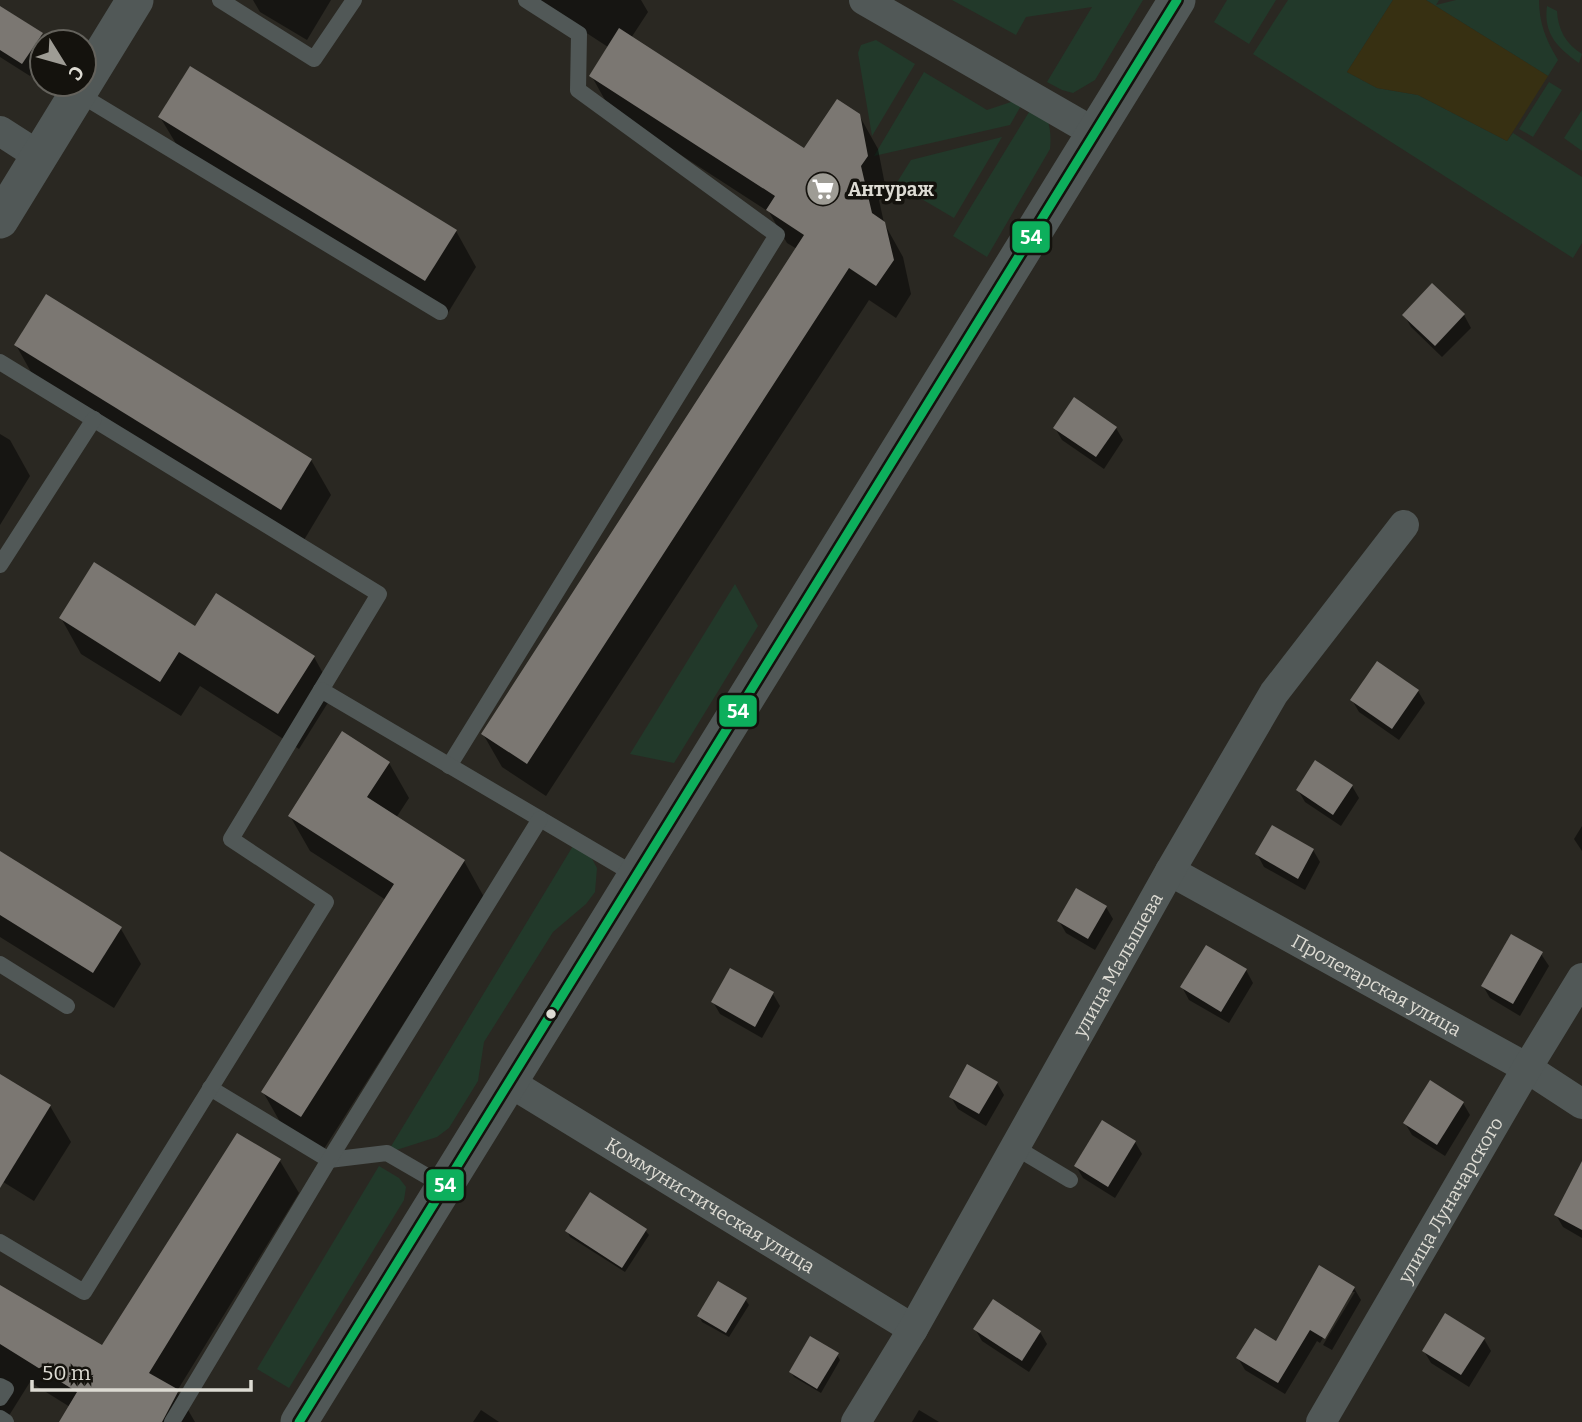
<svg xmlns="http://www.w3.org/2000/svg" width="1582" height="1422" font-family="Bitter,serif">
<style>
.green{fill:#22392a}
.sand{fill:#373012}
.shadow{fill:#0007}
.building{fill:#7b7772}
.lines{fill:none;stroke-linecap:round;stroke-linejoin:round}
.service{stroke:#515857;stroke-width:16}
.minor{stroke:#515857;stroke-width:30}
.tertiary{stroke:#515857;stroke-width:37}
.bus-1-casing{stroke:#14120d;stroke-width:14}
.bus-1{stroke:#0daf5c;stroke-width:9}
.bus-dot{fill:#dddbd3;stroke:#14120d;stroke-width:2.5}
.labels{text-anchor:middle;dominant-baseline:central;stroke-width:7;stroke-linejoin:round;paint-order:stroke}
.poi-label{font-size:19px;font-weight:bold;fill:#dddbd3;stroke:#14120d;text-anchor:start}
.street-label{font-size:19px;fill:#dddbd3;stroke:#14120d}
.line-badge{stroke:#14120d;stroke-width:2.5}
.badge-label{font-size:19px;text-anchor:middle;font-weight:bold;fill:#fff}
</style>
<rect width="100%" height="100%" fill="#2a2822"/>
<g class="green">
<polygon points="952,0 1143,0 1095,80 1073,93 1062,90 1047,82 1092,7 1026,17 1016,35"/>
<polygon points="1227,0 1276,0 1249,44 1214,22"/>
<polygon points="1288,0 1393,0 1347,72 1377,88 1418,95 1507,141 1513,133 1582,177 1582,243 1573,258 1253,54"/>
<path d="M1426,0H1439L1436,5L1456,0H1539C1539,23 1546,40 1558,60L1548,76Z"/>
<path d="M1547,6L1557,11C1558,30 1566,44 1582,54L1579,63C1558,48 1543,34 1547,6Z"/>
<polygon points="876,40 915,64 872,136 858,53 861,45"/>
<polygon points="924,72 987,110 1014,101 1022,104 1010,125 874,156"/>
<polygon points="1549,82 1562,90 1533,137 1519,129"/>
<path d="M1037,99C1048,117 1052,128 1050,149L987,257L953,236Z"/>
<polygon points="1582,110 1582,151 1564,138"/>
<polygon points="1002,137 954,218 896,184 911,160"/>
<polygon points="735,584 758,626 674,763 630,754"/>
<polygon points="576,841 590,855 597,868 595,892 586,904 553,932 484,1042 478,1081 449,1128 437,1137 387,1153"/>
<polygon points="379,1166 399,1178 406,1187 404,1200 289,1388 257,1369"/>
</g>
<polygon class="sand" points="1393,0 1426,0 1548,76 1507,141 1418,95 1377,88 1347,72"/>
<g class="shadow">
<polygon points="253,0 331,0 307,40 260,12"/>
<polygon points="536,0 641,0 648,12 631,38 805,151 859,115 878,149 886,190 879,200 884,223 903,257 911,294 896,318 869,300 546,796 502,767 483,734 797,249 787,243 769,212 610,109 591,75 608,47"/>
<polygon points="0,8 41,34 46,42 42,42 42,56 30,76 0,57"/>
<polygon points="160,117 456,231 476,267 446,316 181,152"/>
<polygon points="1432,285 1464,315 1471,328 1442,357 1411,327 1404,315"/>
<polygon points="16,345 311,460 331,495 301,545 36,381"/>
<polygon points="1055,428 1116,428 1123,440 1104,469 1062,440"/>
<polygon points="0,434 10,440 30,476 0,525"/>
<polygon points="61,618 196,628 314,657 334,693 299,749 200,686 181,716 81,654"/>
<polygon points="1418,691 1425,703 1399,740 1359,712 1352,700"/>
<polygon points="389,763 409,798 396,818 464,861 484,897 322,1152 283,1127 263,1092 386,900 310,851 290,816"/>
<polygon points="1352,786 1359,798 1341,826 1305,802 1298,790"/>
<polygon points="1582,826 1582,851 1574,839"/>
<polygon points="1313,850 1320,862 1305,890 1264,867 1257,854"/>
<polygon points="0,853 121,929 141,964 114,1008 0,937"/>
<polygon points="1106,907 1113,919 1095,950 1066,933 1059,921"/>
<polygon points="1541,954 1549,966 1520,1016 1490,998 1483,986"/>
<polygon points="1246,970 1253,983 1229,1023 1189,1000 1182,987"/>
<polygon points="773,994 780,1006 762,1038 720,1014 713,1002"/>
<polygon points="0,1076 50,1106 71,1142 34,1201 0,1180"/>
<polygon points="997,1083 1004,1095 986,1126 958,1109 951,1097"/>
<polygon points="1463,1103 1470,1115 1445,1156 1412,1135 1405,1123"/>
<polygon points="1135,1142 1142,1154 1115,1198 1083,1178 1076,1166"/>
<polygon points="280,1161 299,1193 177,1391 195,1422 61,1422 70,1407 30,1382 5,1422 0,1422 0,1287 102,1347"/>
<polygon points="1582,1187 1582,1238 1563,1227 1556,1215"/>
<polygon points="645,1230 649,1235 625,1272 570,1237 567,1231"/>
<polygon points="1354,1288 1361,1300 1332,1350 1323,1345 1355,1292 1350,1292 1320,1343 1317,1341 1285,1394 1245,1370 1238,1358 1276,1343"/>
<polygon points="745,1299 749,1305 729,1337 702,1322 699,1316"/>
<polygon points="975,1329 1040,1332 1047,1344 1029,1372 982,1341"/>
<polygon points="1484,1339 1491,1351 1469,1387 1431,1363 1424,1351"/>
<polygon points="837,1355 840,1360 821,1393 794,1377 791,1372"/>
<polygon points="481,1410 499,1422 473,1422"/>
<polygon points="919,1410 939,1422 912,1422"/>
</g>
<g class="building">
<polygon points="0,6 43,33 22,64 0,50"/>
<polygon points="619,28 804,148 837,99 860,114 868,156 861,166 872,213 885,222 894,260 876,286 849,268 527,764 481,734 804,235 766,210 775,196 589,76"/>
<polygon points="190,66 457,230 425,281 158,117"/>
<polygon points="1432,283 1465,314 1435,346 1402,315"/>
<polygon points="46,294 312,459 281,510 14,345"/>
<polygon points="1074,397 1117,427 1096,457 1053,428"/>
<polygon points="94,562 195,626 216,593 315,656 278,714 179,652 160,682 59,618"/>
<polygon points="1377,661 1419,690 1392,729 1350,700"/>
<polygon points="342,731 390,762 367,797 465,860 301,1117 261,1092 394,884 288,816"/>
<polygon points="1315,760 1353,785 1333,815 1296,790"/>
<polygon points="1272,825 1314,849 1298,879 1255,854"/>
<polygon points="0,851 122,927 93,973 0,915"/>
<polygon points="1076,888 1107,906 1088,939 1057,921"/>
<polygon points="1511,934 1543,952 1513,1004 1481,986"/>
<polygon points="1206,945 1247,969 1221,1012 1180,987"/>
<polygon points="730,968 774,992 755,1027 711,1002"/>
<polygon points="967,1064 998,1082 979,1114 949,1097"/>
<polygon points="0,1074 51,1105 0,1188"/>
<polygon points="1430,1080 1464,1102 1437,1145 1403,1123"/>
<polygon points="1102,1120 1136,1141 1108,1187 1074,1166"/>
<polygon points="237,1133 281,1159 149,1373 179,1390 162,1422 59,1422 77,1392 0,1344 0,1285 102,1345"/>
<polygon points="1582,1161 1582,1230 1554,1215"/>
<polygon points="590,1192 647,1229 622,1268 565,1231"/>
<polygon points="1319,1265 1355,1287 1325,1339 1310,1330 1278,1383 1236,1358 1255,1328 1276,1341"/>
<polygon points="718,1281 747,1298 726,1333 697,1316"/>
<polygon points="993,1299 1041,1331 1022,1361 973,1329"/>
<polygon points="1445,1313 1485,1338 1461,1375 1422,1351"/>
<polygon points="810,1336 839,1353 817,1389 789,1372"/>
</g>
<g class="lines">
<g class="service">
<polyline points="220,0 314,59 354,0"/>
<polyline points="79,94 440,312"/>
<polyline points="0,362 379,594 321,690"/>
<polyline points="0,565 94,419"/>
<polyline points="449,766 777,235 578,90 579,34 526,0"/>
<polyline points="0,964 67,1006"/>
<polyline points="210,1088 329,1160 387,1153 444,1186"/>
<polyline points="1015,1147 1070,1180"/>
<polyline points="0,1242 84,1292 326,902 231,839 321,690 637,876"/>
<polyline points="0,1386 6,1389 0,1398"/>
<polyline points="0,1418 6,1422"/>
<polyline points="172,1422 329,1160 540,819"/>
</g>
<g class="minor">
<polyline points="864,0 1095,133"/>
<polyline points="0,131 39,156"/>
<path id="s1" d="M1170,871L1527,1068L1582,1104"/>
<path id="s2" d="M509,1082L913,1329"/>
<path id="s3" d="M856,1422L913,1329L1170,871L1274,693L1404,525"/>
<path id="s4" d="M1321,1422L1527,1068L1582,978"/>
</g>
<g class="tertiary">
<polyline points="0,220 135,0"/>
<polyline points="299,1422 1177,0"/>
</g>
<g class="bus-1-casing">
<polyline id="bus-1" points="299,1422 1177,0"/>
</g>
<use href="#bus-1" class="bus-1"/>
</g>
<defs>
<g id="supermarket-disc" transform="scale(1.75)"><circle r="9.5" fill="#9e9c95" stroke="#14120d"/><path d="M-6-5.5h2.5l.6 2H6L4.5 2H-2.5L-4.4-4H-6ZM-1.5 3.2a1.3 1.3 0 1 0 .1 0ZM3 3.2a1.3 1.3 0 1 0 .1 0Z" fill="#fff"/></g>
</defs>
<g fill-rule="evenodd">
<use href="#supermarket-disc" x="823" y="189"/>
</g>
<circle class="bus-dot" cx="551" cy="1014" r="6"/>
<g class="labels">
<g class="poi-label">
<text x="848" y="189">Антураж</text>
</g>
<g class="street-label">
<text stroke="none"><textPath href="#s3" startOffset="527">улица Малышева</textPath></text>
<text stroke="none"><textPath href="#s1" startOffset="236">Пролетарская улица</textPath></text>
<text stroke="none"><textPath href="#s4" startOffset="257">улица Луначарского</textPath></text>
<text stroke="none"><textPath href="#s2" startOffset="236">Коммунистическая улица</textPath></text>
</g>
</g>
<g class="line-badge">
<rect x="1011" y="220" width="40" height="34" rx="7" fill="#0daf5c"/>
<rect x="718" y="694" width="40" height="34" rx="7" fill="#0daf5c"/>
<rect x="425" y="1168" width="40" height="34" rx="7" fill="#0daf5c"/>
</g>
<g class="badge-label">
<text x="1031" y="244">54</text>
<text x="738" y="718">54</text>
<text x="445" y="1192">54</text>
</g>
<g transform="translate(63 63) rotate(127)"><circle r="33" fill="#14120d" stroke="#64625c" stroke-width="2"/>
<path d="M0-5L12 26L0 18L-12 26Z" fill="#9e9c95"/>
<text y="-10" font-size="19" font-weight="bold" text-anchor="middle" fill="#dddbd3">С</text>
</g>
<path d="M32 1380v10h219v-10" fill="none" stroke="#dddbd3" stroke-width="3.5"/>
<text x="42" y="1380" font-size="21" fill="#dddbd3" stroke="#14120d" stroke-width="5" paint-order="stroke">50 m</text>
</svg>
